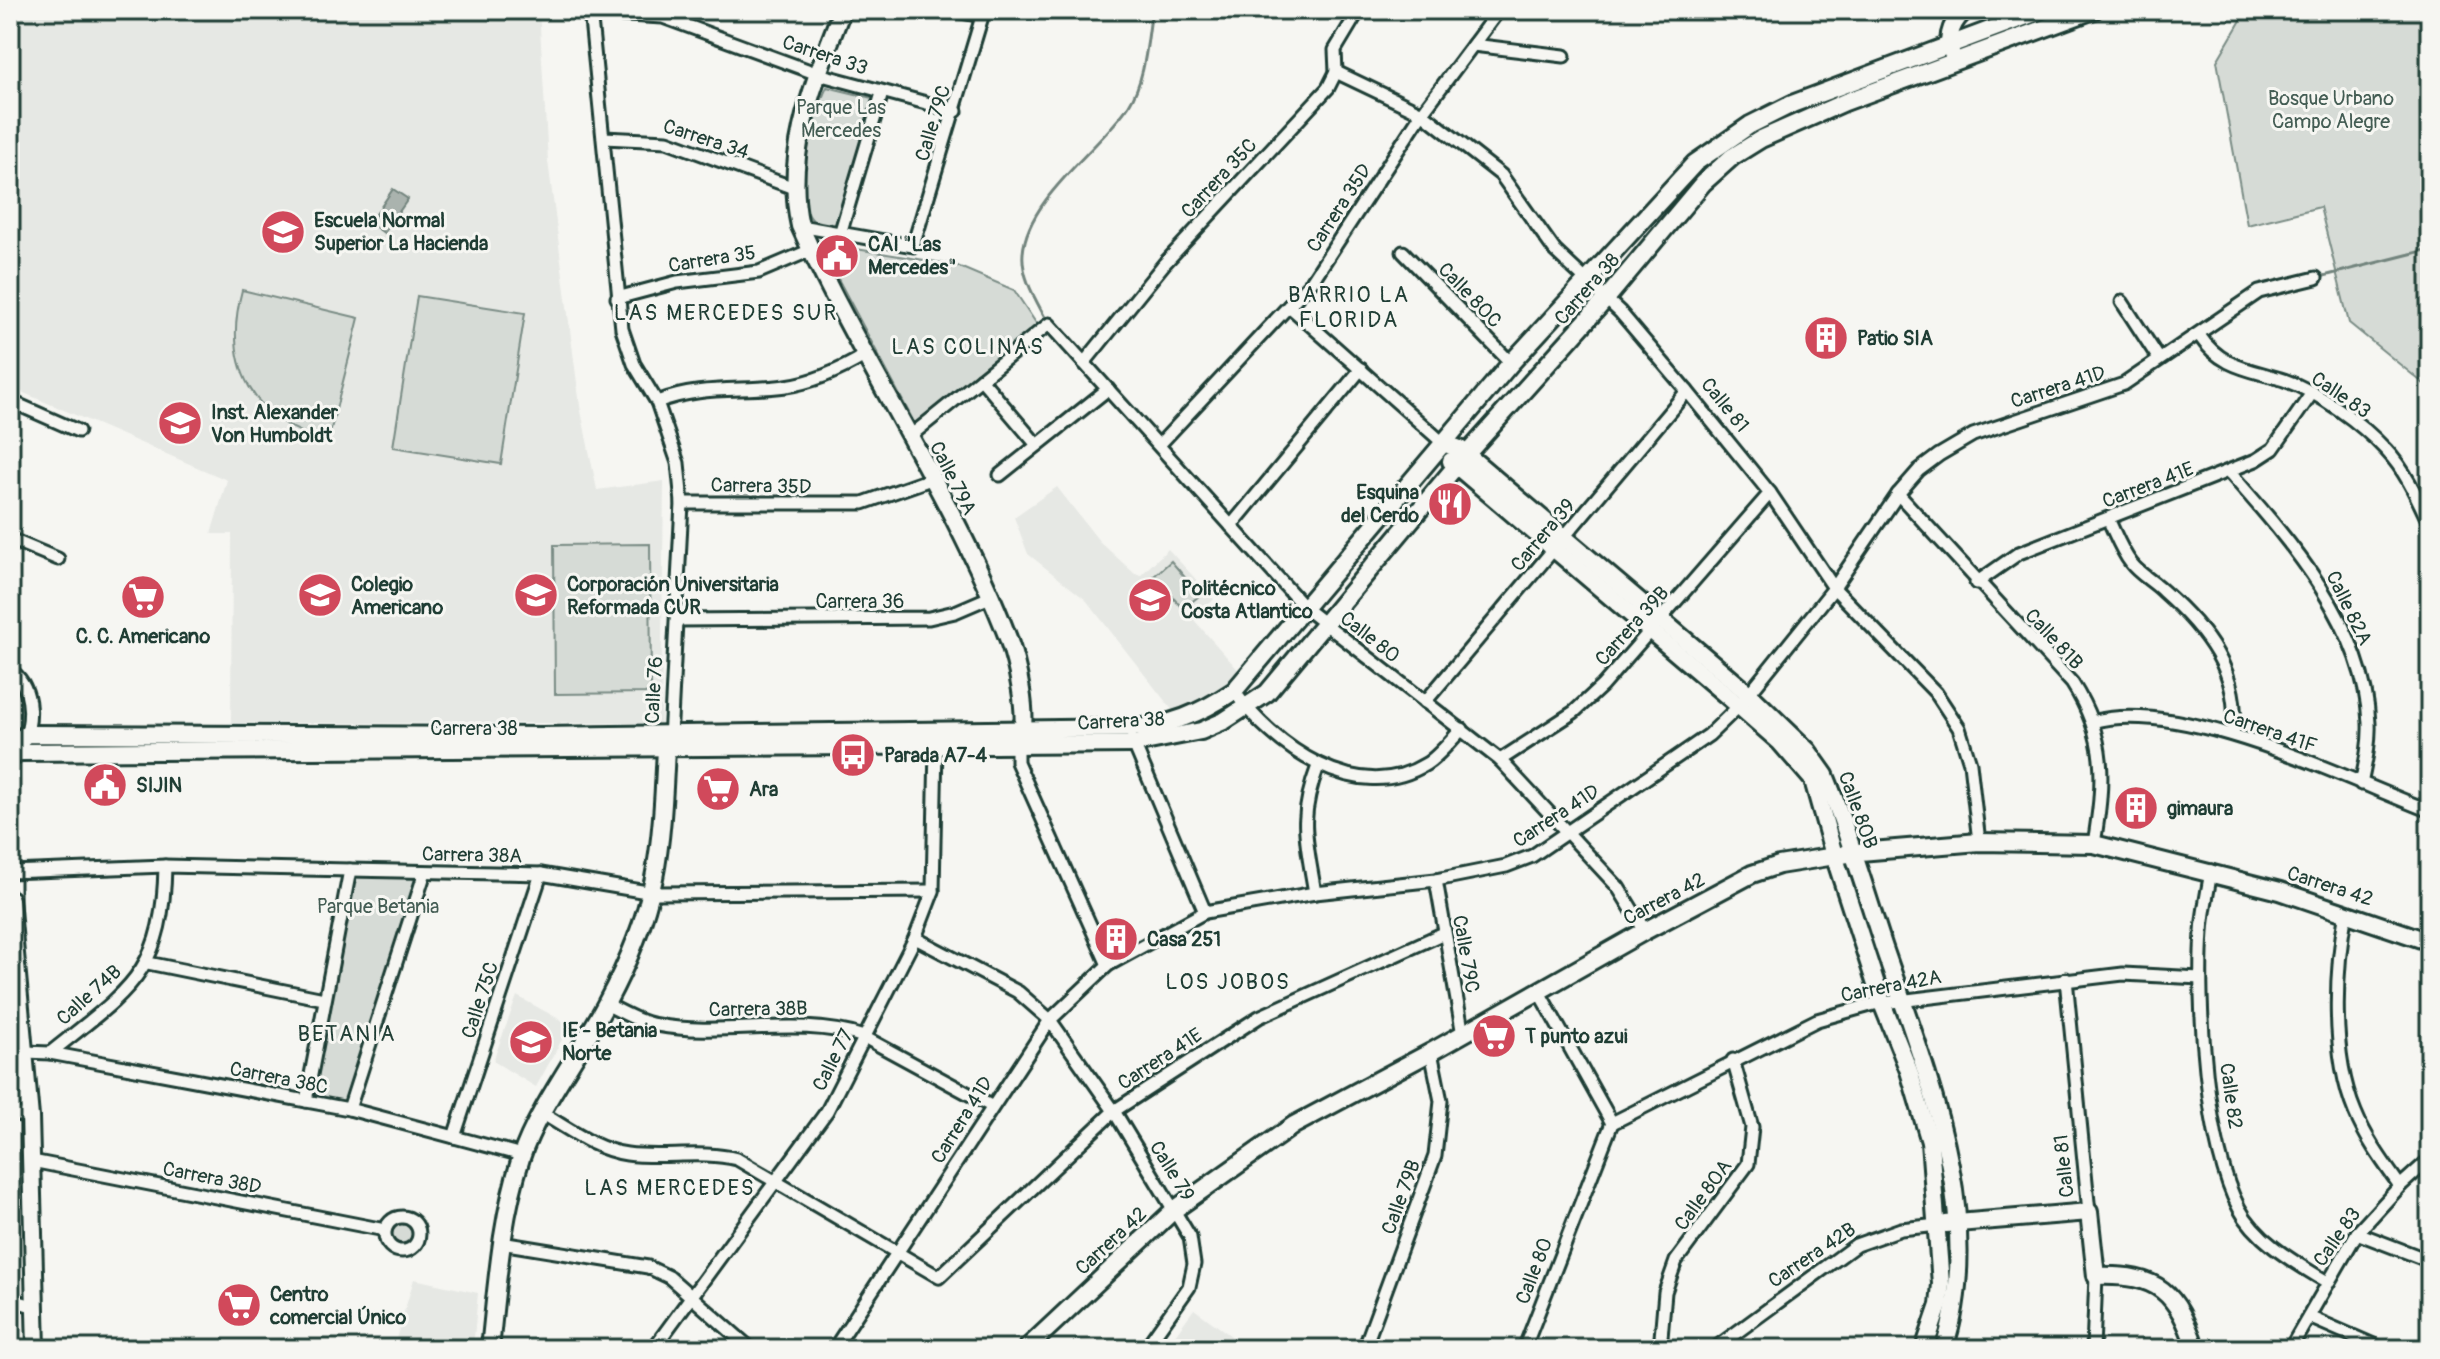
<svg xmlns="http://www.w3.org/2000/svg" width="2440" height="1359" font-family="Pangolin,sans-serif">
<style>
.built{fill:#e6e8e4}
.green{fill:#d6dbd6;stroke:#7a8c85;stroke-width:2}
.water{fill:#aab3ae;stroke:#72847d;stroke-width:2}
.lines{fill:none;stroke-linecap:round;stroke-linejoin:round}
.stream{stroke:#72847d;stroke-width:3}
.street-casing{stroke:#1f3d34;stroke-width:17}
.secondary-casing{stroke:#1f3d34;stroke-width:22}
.street{stroke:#f6f6f2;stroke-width:11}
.secondary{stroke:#f6f6f2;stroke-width:16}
.labels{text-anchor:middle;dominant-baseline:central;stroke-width:6;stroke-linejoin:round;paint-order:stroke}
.street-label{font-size:20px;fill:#1f3d34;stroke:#f6f6f2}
.park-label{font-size:20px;fill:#445d54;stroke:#f6f6f2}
.poi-label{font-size:20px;font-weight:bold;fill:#1f3d34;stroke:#f6f6f2;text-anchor:start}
.neighbourhood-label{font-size:22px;letter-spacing:2px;fill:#1f3d34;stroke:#f6f6f2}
</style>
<rect width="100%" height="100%" fill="#f6f6f2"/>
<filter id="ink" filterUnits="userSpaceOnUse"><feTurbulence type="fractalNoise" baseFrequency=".0125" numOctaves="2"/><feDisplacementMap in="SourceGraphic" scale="16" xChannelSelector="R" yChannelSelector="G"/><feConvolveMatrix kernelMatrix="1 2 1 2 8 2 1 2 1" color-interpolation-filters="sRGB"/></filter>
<g filter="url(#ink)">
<g class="built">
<polygon points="10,10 539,10 548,161 580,406 597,490 664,481 661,723 231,723 232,534 211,534 227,480 10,387"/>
<polygon points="1057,487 1099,541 1135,574 1141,575 1168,549 1214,599 1195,621 1240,672 1223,691 1185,710 1173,711 1086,600 1028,554 1014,517"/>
<polygon points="517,996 570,1025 536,1087 493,1061"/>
<polygon points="414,1279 478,1293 473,1349 393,1349"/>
<polygon points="1194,1309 1249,1349 1181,1349 1170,1342"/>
</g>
<g class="green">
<polygon points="2247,10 2430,10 2430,389 2349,323 2320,207 2247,225 2217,61"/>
<path d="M827,87L872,98L838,228C833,227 824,228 819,225C786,210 815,111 827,87Z"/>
<polygon points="819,243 955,265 1014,290 1038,326 915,424"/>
<path d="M242,290L359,318L328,441C252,422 222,365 242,290Z"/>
<polygon points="417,296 525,313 501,464 393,447"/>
<polygon points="650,544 651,693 555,694 554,545"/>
<polygon points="1171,561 1200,595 1183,609 1154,576"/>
<polygon points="350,870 425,872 349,1109 306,1101"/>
<circle cx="403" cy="1235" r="14"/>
</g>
<polygon class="water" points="393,189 408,199 384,233 370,223"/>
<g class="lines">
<g class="stream">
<polyline points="2320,277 2430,249"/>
<path d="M1047,321C1036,300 1021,277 1023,253C1027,198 1101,148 1129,105C1146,78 1147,40 1152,10"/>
</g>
<g class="street-casing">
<g id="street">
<polyline points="590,10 622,329 634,364 657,402 678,463 682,503 670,740"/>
<polyline points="950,10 982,16"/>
<polyline points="590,13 663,17 818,74 956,111"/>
<polyline points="1473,45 1564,56"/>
<polyline points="1336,72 1422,113 1501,175 1555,251 1620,312 1687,391 1770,493 1834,588 1936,693 1959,728 1970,763 1979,842"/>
<polyline points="604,138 667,141 794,188"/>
<polyline points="800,226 913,246 984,10"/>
<polyline points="840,234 882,93"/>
<polyline points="1403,252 1511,363"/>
<polyline points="617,298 677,282 759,272 811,250"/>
<polyline points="2122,302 2159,359"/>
<polyline points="1289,306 1443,443"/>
<path d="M2199,335C2221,368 2249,369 2284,380C2319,392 2361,423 2386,450C2406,471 2418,499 2430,525"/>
<polyline points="1084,363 1164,264 1328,88 1336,72 1335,50 1359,10"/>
<polyline points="981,379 1037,445"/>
<polyline points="10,401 78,431"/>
<path d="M657,402C700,385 741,392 786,386C815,382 841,370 866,355"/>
<polyline points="909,437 1049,324 1306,609 1500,760 1618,887 1645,931"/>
<polyline points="1159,445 1312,281 1422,113 1499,10"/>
<path d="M2230,473C2290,541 2365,626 2369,723C2370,743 2365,765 2361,784"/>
<polyline points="1000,475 1108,389"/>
<path d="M1898,494L2072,683C2108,739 2104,782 2094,844"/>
<polyline points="682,503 863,503 931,479"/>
<path d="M2108,519C2115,533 2121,550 2131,563C2139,574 2153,581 2163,591C2205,628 2242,674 2233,733"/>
<polyline points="1231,526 1361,369"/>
<polyline points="10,539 58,559"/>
<polyline points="1976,583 2019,553 2256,460 2273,449 2312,393"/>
<polyline points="678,620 929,618 955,612 990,597"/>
<path d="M10,670C32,685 33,716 25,739"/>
<path d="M1234,691C1273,746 1357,807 1426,764C1439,756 1451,740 1462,729"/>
<polyline points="1425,702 1687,391"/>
<path d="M2092,722C2182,697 2344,778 2430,811"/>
<polyline points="1132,739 1205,912"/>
<polyline points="1017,744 1017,762 1108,965"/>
<polyline points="1500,760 1574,712 1602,686 1770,493"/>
<path d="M2211,871C2208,891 2203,911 2202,932C2197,1002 2206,1147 2239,1208C2257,1242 2296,1263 2327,1282"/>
<polyline points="10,872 165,866 350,870 541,874 653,893 933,891"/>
<polyline points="1436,880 1463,1035"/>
<path d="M1315,893C1306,838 1298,819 1318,766"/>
<path d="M2346,912C2335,971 2331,1055 2355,1112C2366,1139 2383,1162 2400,1186"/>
<polyline points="915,938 1018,992 1050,1020 1114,1111 1190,1237 1194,1264 1189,1287 1145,1349"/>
<polyline points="148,963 324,999"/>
<polyline points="2066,979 2089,1212"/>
<polyline points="1539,992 1612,1123"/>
<path d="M606,1004C622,1012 639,1022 657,1025C726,1038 796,1015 864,1037L991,1106"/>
<polyline points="26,1052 50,1053 349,1109 522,1155"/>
<path d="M50,1053C128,990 163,975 165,866"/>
<polyline points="306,1101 350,870"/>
<polyline points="349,1109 425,872"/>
<polyline points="10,1113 30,1117"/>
<path d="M543,1114C569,1129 596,1150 627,1154C664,1159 701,1150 737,1159L939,1277L1114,1111L1259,1017L1444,933"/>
<polyline points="1612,1123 1817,1020 1874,1004 2123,974 2200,978"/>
<polyline points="454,1137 541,874"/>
<polyline points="32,1161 385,1230"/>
<circle cx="402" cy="1234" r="17"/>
<polyline points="2357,1233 2430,1261"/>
<polyline points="501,1243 648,1267 669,1277 751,1349"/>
<polyline points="10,1299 35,1307"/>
<polyline points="2309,1317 2383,1349"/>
<polyline points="653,1349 827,1111 915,938 933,891 936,745"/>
<polyline points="834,1349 1050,1020 1108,965 1205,912 1315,893 1436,880 1506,866 1532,856 1709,735 1739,706 1834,588 1898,494 1919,470 1939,455 1973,435 2124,384 2259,292 2316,278"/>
<polyline points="1364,1349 1435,1156 1441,1101 1431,1052"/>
<polyline points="1524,1349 1612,1123"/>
<polyline points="1660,1349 1665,1292 1676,1261 1748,1164 1752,1127 1733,1060"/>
<polyline points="1714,1349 1856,1245 1901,1229 1938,1225"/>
<polyline points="2093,1349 2096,1276"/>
<polyline points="2290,1349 2357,1233 2400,1186 2430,1159"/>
</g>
</g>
<g class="secondary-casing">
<g id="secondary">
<path d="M842,10C816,79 783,151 800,226C863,366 953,495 1008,638C1016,660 1030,718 1020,739"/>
<path d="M1951,51C1946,35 1953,20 1966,10"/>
<path d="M1443,443L1460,449L1750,695L1808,751L1825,775C1848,831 1865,890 1884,948C1926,1071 1987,1218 1944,1349"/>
<polyline points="1451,461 1739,706 1780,742 1813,780 1834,855 1882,1003 1909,1071 1930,1142 1941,1284 1939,1305 1924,1349"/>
<path d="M10,745L27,734L541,736L1129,728C1169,727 1201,713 1234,691L1511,363L1695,163L1750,125L1792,104L2043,10"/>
<polyline points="10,759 19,752 1134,744 1201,731 1224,721 1267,693 1456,466 1606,299 1703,183 1732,157 1761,139 1845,102 2094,10"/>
<polyline points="10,899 30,1117 36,1349"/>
<path d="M1946,1224L2089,1212L2096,1276C2160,1274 2176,1292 2196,1349"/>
<path d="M490,1349C497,1285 501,1220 521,1158C536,1111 582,1050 606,1004C658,907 661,855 666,748"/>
<polyline points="1026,1349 1174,1210 1294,1125 1431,1052 1645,931 1752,874 1779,865 1860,852 1979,842 2094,844 2280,891 2430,942"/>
</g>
</g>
<use href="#street" class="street"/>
<use href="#secondary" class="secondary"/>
</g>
</g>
<defs>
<g id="school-disc" transform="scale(2.3)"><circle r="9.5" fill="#d1495b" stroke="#f6f6f2"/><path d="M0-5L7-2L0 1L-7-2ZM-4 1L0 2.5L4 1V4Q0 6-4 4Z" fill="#fff"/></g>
<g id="civic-disc" transform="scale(2.3)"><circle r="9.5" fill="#d1495b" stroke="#f6f6f2"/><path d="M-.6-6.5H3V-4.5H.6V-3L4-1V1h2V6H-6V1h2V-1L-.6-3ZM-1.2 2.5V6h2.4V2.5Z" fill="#fff"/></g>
<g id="building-disc" transform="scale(2.3)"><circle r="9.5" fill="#d1495b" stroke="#f6f6f2"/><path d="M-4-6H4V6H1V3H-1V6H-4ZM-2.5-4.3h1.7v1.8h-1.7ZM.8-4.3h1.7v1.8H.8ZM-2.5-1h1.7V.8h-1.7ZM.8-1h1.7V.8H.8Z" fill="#fff"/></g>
<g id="restaurant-disc" transform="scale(2.3)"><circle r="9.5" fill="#d1495b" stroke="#f6f6f2"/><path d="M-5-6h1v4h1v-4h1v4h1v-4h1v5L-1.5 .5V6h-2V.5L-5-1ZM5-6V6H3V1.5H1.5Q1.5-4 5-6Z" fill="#fff"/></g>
<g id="university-disc" transform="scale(2.3)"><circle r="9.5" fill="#d1495b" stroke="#f6f6f2"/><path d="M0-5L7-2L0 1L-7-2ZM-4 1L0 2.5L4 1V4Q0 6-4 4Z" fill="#fff"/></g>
<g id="supermarket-disc" transform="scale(2.3)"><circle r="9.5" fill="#d1495b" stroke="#f6f6f2"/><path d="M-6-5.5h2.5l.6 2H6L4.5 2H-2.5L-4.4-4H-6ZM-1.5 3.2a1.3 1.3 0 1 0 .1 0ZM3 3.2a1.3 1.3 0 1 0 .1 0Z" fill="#fff"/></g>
<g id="bus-disc" transform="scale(2.3)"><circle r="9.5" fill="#d1495b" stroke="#f6f6f2"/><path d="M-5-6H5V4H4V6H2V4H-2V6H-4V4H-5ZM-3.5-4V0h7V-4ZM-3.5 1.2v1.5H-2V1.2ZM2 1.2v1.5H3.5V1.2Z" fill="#fff"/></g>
</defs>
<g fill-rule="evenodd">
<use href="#school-disc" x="283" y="232"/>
<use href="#civic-disc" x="837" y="256"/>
<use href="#building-disc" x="1826" y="338"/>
<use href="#school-disc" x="180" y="423"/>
<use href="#restaurant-disc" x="1450" y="504"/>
<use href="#school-disc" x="320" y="595"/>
<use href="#university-disc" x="536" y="595"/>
<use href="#supermarket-disc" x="143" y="597"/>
<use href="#university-disc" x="1150" y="600"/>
<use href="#bus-disc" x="853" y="755"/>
<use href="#civic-disc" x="105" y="785"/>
<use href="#supermarket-disc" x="718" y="789"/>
<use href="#building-disc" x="2136" y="808"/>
<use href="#building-disc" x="1116" y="939"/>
<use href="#supermarket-disc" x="1494" y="1036"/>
<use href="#school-disc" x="531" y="1042"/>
<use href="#supermarket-disc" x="239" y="1305"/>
</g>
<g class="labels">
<g class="street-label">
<text transform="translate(825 55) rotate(18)">Carrera 33</text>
<text transform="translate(933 123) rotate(-73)">Calle 79C</text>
<text transform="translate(706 139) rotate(18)">Carrera 34</text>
<text transform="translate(1219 178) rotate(-47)">Carrera 35C</text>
<text transform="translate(1339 208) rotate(-57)">Carrera 35D</text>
<text transform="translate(712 259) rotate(-9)">Carrera 35</text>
<text transform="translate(1587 289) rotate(-49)">Carrera 38</text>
<text transform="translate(1470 295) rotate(46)">Calle 80C</text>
<text transform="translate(2058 387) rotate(-18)">Carrera 41D</text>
<text transform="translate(2341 395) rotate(34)">Calle 83</text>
<text transform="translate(1725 405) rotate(51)">Calle 81</text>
<text transform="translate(953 478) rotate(63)">Calle 79A</text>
<text transform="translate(2148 485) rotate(-21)">Carrera 41E</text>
<text transform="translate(761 486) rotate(1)">Carrera 35D</text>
<text transform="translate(1543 535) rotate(-50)">Carrera 39</text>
<text x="860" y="601">Carrera 36</text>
<text transform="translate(2349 608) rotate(64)">Calle 82A</text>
<text transform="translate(1632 626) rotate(-48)">Carrera 39B</text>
<text transform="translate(1370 637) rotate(38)">Calle 80</text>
<text transform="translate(2054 639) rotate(47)">Calle 81B</text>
<text transform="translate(654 690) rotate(-87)">Calle 76</text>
<text transform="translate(1121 721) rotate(-3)">Carrera 38</text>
<text x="474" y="728">Carrera 38</text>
<text transform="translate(2270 731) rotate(19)">Carrera 41F</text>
<text transform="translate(1858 810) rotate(70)">Calle 80B</text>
<text transform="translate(1556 816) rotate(-33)">Carrera 41D</text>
<text transform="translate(472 855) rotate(1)">Carrera 38A</text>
<text transform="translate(2330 886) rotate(18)">Carrera 42</text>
<text transform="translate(1664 899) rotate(-28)">Carrera 42</text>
<text transform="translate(1466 954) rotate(80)">Calle 79C</text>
<text transform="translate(1891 986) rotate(-11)">Carrera 42A</text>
<text transform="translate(89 995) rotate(-42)">Calle 74B</text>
<text transform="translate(480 1000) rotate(-72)">Calle 75C</text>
<text transform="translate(758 1009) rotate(-1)">Carrera 38B</text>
<text transform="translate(1160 1059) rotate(-33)">Carrera 41E</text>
<text transform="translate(833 1060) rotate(-63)">Calle 77</text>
<text transform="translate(279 1078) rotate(11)">Carrera 38C</text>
<text transform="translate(2231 1096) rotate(82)">Calle 82</text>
<text transform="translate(962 1120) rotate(-58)">Carrera 41D</text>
<text transform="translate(2064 1166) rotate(-96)">Calle 81</text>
<text transform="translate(1172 1171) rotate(58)">Calle 79</text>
<text transform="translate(212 1178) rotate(11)">Carrera 38D</text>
<text transform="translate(1703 1195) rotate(-54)">Calle 80A</text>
<text transform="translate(1401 1197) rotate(-70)">Calle 79B</text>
<text transform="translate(2337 1237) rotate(-55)">Calle 83</text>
<text transform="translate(1111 1241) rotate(-43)">Carrera 42</text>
<text transform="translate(1812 1255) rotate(-34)">Carrera 42B</text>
<text transform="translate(1534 1271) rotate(-69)">Calle 80</text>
</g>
<g class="park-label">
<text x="2331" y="98">Bosque Urbano<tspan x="2331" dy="23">Campo Alegre</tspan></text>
<text x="841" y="107">Parque Las<tspan x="841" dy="23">Mercedes</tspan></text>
<text x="378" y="906">Parque Betania</text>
</g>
<g class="poi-label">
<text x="314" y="220">Escuela Normal<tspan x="314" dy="23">Superior La Hacienda</tspan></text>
<text x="868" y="244">CAI "Las<tspan x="868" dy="23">Mercedes"</tspan></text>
<text x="1857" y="338">Patio SIA</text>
<text x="211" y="412">Inst. Alexander<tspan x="211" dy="23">Von Humboldt</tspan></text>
<text x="1419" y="492" text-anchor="end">Esquina<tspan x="1419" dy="23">del Cerdo</tspan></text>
<text x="351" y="584">Colegio<tspan x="351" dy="23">Americano</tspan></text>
<text x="567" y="584">Corporación Universitaria<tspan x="567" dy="23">Reformada CUR</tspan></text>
<text x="1181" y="588">Politécnico<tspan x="1181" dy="23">Costa Atlantico</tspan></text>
<text x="143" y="636" text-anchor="middle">C. C. Americano</text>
<text x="884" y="755">Parada A7-4</text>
<text x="136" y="785">SIJIN</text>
<text x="749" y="789">Ara</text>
<text x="2167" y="808">gimaura</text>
<text x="1147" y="939">Casa 251</text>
<text x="562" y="1030">IE - Betania<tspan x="562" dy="23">Norte</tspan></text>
<text x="1525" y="1036">T punto azui</text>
<text x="270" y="1294">Centro<tspan x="270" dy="23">comercial Único</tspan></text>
</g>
<g class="neighbourhood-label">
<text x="1349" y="295">BARRIO LA<tspan x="1349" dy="25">FLORIDA</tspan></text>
<text x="726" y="313">LAS MERCEDES SUR</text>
<text x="968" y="347">LAS COLINAS</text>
<text x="1228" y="982">LOS JOBOS</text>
<text x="347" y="1034">BETANIA</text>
<text x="670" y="1188">LAS MERCEDES</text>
</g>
</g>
<rect width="2440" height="1359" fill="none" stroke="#f6f6f2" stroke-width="40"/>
<rect x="20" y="20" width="2400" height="1319" fill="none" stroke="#1f3d34" stroke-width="3" filter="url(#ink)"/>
</svg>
